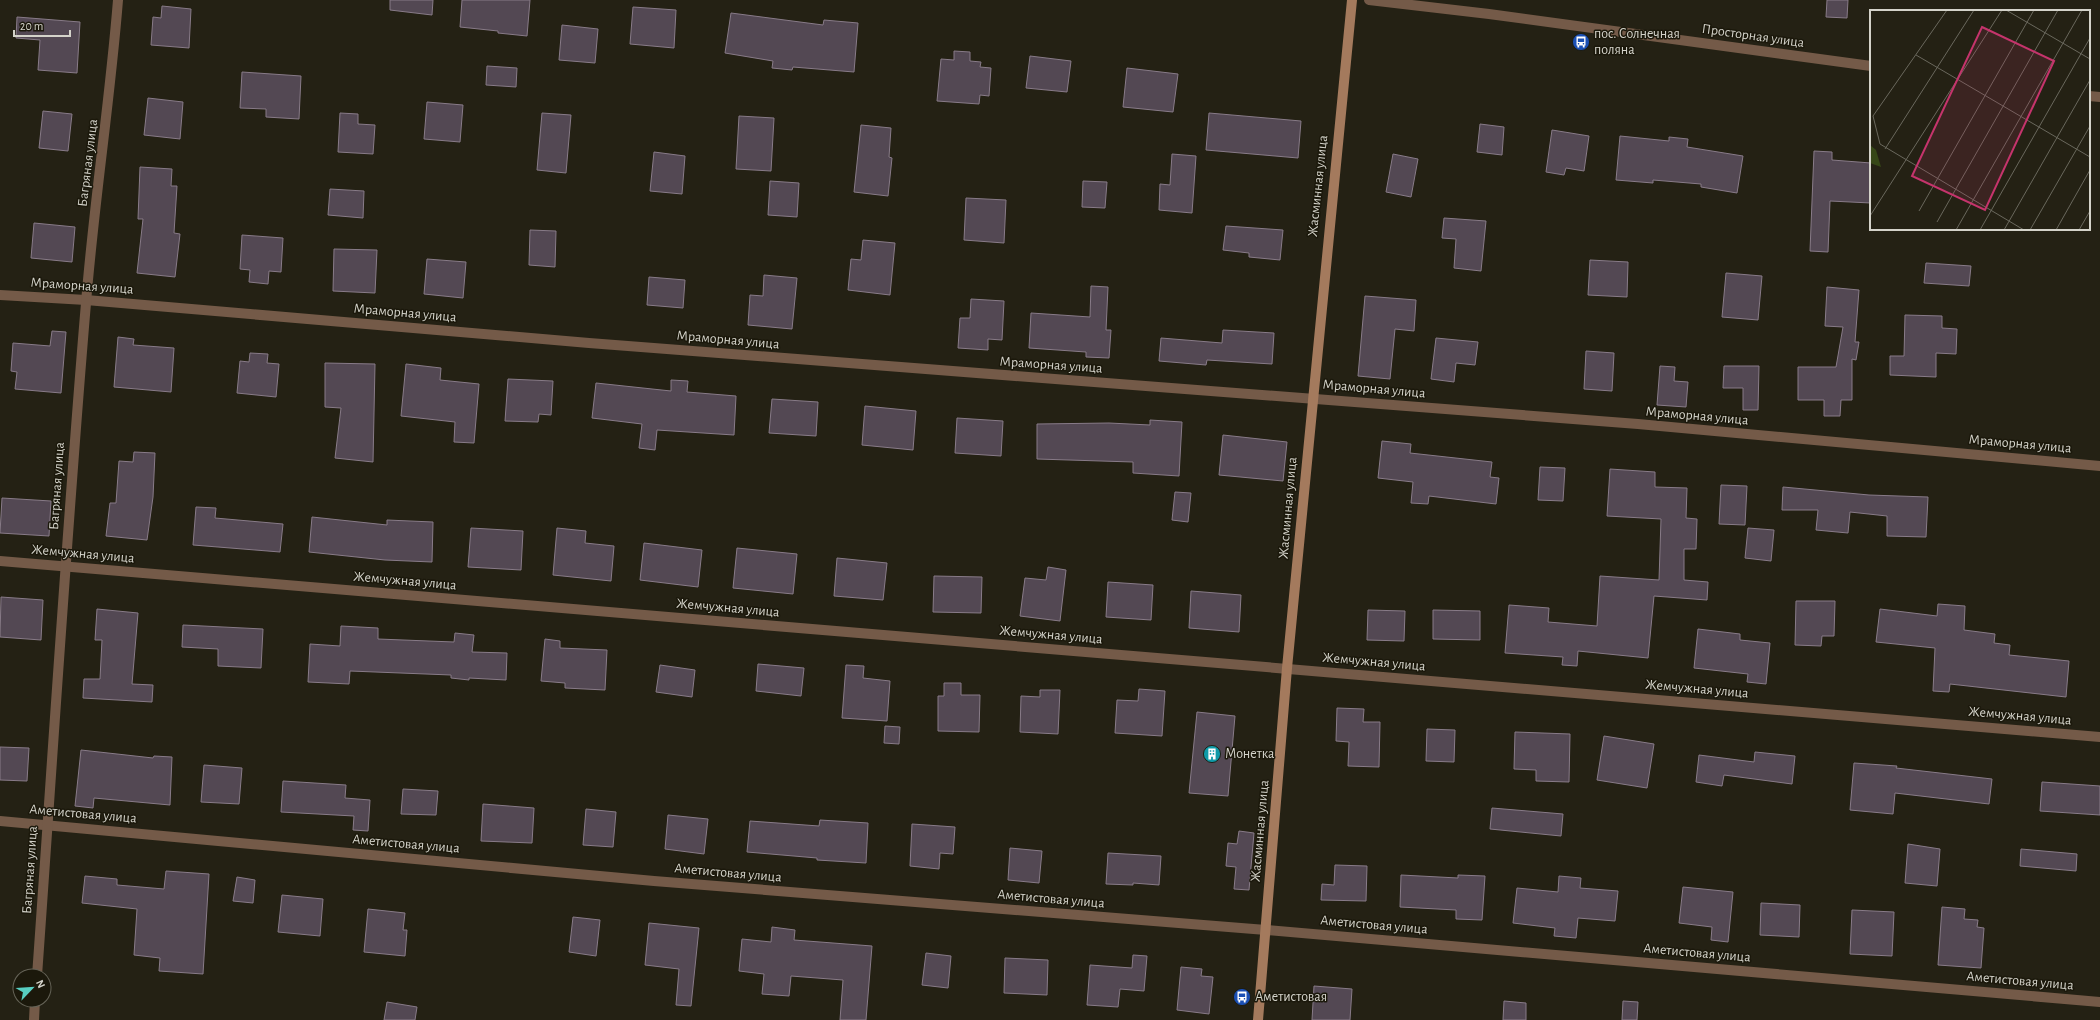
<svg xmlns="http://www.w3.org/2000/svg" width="2100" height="1020" font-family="'Alegreya Sans',sans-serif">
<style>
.building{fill:#534853;stroke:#887b88}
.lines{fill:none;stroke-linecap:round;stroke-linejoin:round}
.street{stroke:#745a48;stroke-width:10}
.secondary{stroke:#a47a5d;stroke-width:10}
.labels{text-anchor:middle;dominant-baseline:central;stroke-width:3;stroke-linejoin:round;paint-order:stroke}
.poi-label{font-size:14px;fill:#d4d3ca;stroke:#1b180b;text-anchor:start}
.street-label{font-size:14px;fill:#d4d3ca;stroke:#1b180b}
.inset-road{fill:none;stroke:#6a685d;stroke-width:1}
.view{fill:#c5346c;fill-opacity:0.15;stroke:#c5346c;stroke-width:2}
.inset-edge{fill:none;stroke:#d4d3ca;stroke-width:2}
</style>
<rect width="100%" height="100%" fill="#242114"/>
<g class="building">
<polygon points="390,0 433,0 432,15 390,10"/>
<polygon points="462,0 530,0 527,36 498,33 498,31 460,27"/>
<polygon points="1827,0 1848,0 1847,18 1826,17"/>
<polygon points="162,6 191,9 189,48 151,45 153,17 161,18"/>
<polygon points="633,7 676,10 674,48 630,44"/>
<polygon points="731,13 823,25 824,20 858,23 854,72 793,67 792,70 772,68 773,61 725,53"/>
<polygon points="17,17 80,22 77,73 38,70 40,40 16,38"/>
<polygon points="562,25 598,29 595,63 559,60"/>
<polygon points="954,51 970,52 970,61 981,62 980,67 991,68 989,96 980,95 979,104 937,101 941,59 954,60"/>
<polygon points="1030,56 1071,61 1067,92 1026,88"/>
<polygon points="487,66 517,68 516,87 486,85"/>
<polygon points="1127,68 1178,74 1173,112 1123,107"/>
<polygon points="242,72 301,76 299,119 266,117 266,109 240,108"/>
<polygon points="148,98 183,102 180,139 144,135"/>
<polygon points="427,102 463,105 460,142 424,139"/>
<polygon points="43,111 72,114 68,151 39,148"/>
<polygon points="340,113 358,114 358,124 375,125 373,154 338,152"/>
<polygon points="542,113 571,115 566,173 537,170"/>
<polygon points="1209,113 1301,121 1298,158 1206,150"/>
<polygon points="739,116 774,118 771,171 736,169"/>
<polygon points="1480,124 1504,127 1502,155 1477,152"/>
<polygon points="861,125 891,128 889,157 892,158 888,196 854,192"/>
<polygon points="1552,130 1589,136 1584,171 1566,168 1564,175 1546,172"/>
<polygon points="1620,136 1669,141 1669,137 1688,139 1687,147 1743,156 1737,193 1701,187 1701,184 1653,180 1653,183 1616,180"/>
<polygon points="1814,151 1832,152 1832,160 1871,163 1871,203 1830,201 1828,252 1810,251"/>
<polygon points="654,152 685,156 682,194 650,191"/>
<polygon points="1172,154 1196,156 1192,213 1159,210 1160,184 1170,185"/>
<polygon points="1393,154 1418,159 1411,197 1386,192"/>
<polygon points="140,167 172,169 171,186 177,186 174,233 180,234 175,277 137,273 143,219 138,219"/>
<polygon points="770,181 799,183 797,217 768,215"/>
<polygon points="1083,181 1107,182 1105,208 1082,207"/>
<polygon points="330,189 364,191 363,218 328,215"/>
<polygon points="966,198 1006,200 1004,243 964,240"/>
<polygon points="1444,218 1486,221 1481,271 1454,268 1456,239 1442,238"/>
<polygon points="34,223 75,227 72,262 31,258"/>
<polygon points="1226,226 1283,230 1280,260 1249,257 1249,253 1223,250"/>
<polygon points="530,230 556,231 555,267 529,265"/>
<polygon points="242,235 283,238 281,272 269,271 268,284 249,282 250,270 240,269"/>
<polygon points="863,240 895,243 890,295 848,290 851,259 861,260"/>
<polygon points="334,249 377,250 375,293 333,291"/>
<polygon points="427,259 466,262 463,298 424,294"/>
<polygon points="1590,260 1628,262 1627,297 1588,295"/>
<polygon points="1926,263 1971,266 1969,286 1924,283"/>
<polygon points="1726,273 1762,276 1758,320 1722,317"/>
<polygon points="764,275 797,278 792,329 748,325 750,295 763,296"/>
<polygon points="649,277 685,280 683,308 647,305"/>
<polygon points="1091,286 1108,287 1106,330 1111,330 1109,358 1086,357 1086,352 1029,348 1031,313 1090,317"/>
<polygon points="1827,287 1859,290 1855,342 1859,342 1856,360 1852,359 1852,400 1841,400 1840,416 1824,416 1824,400 1798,400 1798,367 1836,367 1843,327 1825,326"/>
<polygon points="1365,296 1416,300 1414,331 1395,329 1390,379 1358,376"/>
<polygon points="971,299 1004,301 1002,340 988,339 988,350 958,348 960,318 970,318"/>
<polygon points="1905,315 1942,316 1942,328 1957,329 1956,354 1936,353 1936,377 1890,375 1890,356 1904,356"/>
<polygon points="1223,330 1274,333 1272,364 1207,360 1206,365 1159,361 1161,338 1222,343"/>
<polygon points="52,331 66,332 61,393 15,389 17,372 11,371 13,343 50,346"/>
<polygon points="118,337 134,339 133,345 174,348 171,392 114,387"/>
<polygon points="1436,338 1478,342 1475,365 1456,363 1454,382 1431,379"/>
<polygon points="1586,351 1614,353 1612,391 1584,389"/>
<polygon points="250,353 268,354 267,363 279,364 276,397 237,393 240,361 249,362"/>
<polygon points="325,363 375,364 373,462 335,458 341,408 325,407"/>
<polygon points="406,364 441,368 440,380 479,384 474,443 454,442 455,422 401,416"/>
<polygon points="1660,366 1675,367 1674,381 1688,382 1686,407 1657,405"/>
<polygon points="1724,366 1759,366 1758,410 1743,410 1743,388 1723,388"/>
<polygon points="508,379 553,381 551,415 539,414 538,422 505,421"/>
<polygon points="671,380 688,381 687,392 736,396 734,435 657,430 655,450 639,448 642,424 592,418 596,383 671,391"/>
<polygon points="772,399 818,402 816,436 769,433"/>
<polygon points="865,406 916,411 913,450 862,445"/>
<polygon points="957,418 1003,421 1001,456 955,453"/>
<polygon points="1150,420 1182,422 1179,476 1133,473 1133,462 1037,459 1037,424 1109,423 1150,425"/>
<polygon points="1223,435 1287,442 1283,481 1219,475"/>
<polygon points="1382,441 1411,444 1410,453 1492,462 1490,477 1499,478 1496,504 1429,496 1428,504 1411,503 1413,482 1378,478"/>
<polygon points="134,452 155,453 153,497 147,540 106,536 110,503 116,503 119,461 133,462"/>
<polygon points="1540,467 1565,468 1563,501 1538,500"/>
<polygon points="1610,469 1655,472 1655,487 1687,488 1686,518 1697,519 1696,549 1684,549 1684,580 1708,582 1707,600 1654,596 1648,658 1578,651 1577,666 1562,665 1563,657 1505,653 1509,605 1549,608 1548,622 1597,626 1600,576 1659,580 1661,519 1607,516"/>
<polygon points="1721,485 1747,486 1745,525 1719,524"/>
<polygon points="1783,487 1869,495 1928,497 1926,537 1887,536 1887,516 1850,512 1848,533 1816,530 1818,510 1782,510"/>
<polygon points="1175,492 1191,493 1188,522 1172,520"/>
<polygon points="2,498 51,501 49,536 0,533"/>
<polygon points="196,507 216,508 215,518 283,524 280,552 193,545"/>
<polygon points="312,517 387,525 387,520 433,522 432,562 385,560 309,552"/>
<polygon points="471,528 523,531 521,570 468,567"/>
<polygon points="557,528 586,531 585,543 614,546 611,581 553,575"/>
<polygon points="1748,528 1774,530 1771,561 1745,558"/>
<polygon points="644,543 702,550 698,587 640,580"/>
<polygon points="737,548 797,554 793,594 733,588"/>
<polygon points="837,558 887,563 883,600 834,596"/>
<polygon points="1048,567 1066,570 1060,621 1020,616 1025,578 1046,580"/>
<polygon points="934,576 982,577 981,613 933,612"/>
<polygon points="1108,582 1153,585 1151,620 1106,617"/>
<polygon points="1191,591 1241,595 1239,632 1189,628"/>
<polygon points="1,597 43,600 41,640 0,637"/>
<polygon points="1796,601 1835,601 1834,636 1822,636 1821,646 1795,645"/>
<polygon points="1938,604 1965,606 1964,630 1995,634 1994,643 2010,645 2009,655 2069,661 2066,697 1950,684 1949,692 1933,691 1935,648 1876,642 1880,609 1937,616"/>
<polygon points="97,609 138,613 132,684 153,685 152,702 83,698 84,679 100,679 102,640 95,640"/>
<polygon points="1368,610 1405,611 1404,641 1367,640"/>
<polygon points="1433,610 1480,611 1480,640 1433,639"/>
<polygon points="183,625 263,629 261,668 218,666 218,649 182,647"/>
<polygon points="341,626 378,628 378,639 454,642 455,633 474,635 472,652 507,653 506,680 469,678 469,680 451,678 451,675 350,671 349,684 308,682 310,644 340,646"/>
<polygon points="1698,629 1740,634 1740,640 1770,643 1766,684 1747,682 1748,674 1694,668"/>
<polygon points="545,639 560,641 560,648 607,650 605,690 565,688 565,683 541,681"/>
<polygon points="758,664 804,668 801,696 756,691"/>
<polygon points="660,665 695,670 692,697 656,692"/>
<polygon points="846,665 864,666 863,678 890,681 887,721 842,718"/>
<polygon points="944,683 961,683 961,695 980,695 979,732 938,731 938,696 944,696"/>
<polygon points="1139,689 1165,691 1162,736 1115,733 1117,700 1138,701"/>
<polygon points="1040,690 1060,690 1058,734 1020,732 1021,696 1040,697"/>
<polygon points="1337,708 1364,709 1363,722 1380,722 1379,767 1348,766 1349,742 1336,741"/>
<polygon points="1197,712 1235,716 1228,796 1189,793"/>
<polygon points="885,726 900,727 899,744 884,743"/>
<polygon points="1427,729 1455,730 1454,762 1426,761"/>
<polygon points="1515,732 1570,734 1569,782 1536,781 1536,770 1514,769"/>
<polygon points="1604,736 1654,744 1647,788 1597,780"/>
<polygon points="0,747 29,748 27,781 0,780"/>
<polygon points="81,750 153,758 154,756 172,757 170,805 94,798 93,808 75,806"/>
<polygon points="1755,752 1795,756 1792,784 1724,775 1722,786 1696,782 1699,755 1754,762"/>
<polygon points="1854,763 1897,766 1896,768 1992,779 1989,804 1895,793 1893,814 1850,810"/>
<polygon points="204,765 242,768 239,804 201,802"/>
<polygon points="283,781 346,785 345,798 370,800 368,831 353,830 354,816 281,812"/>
<polygon points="2042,782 2100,786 2100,815 2040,811"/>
<polygon points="403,789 438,791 436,815 401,814"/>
<polygon points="483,804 534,808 532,843 481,841"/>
<polygon points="1492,808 1563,814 1561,836 1490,829"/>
<polygon points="586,809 616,812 613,847 583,845"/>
<polygon points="668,815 708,819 704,854 665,849"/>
<polygon points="820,820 868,823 866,863 817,860 817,858 747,852 750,821 819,826"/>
<polygon points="912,824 955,827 953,854 940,853 939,869 910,866"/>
<polygon points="1239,831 1254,833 1249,890 1234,889 1236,867 1226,866 1228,843 1237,844"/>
<polygon points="1908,844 1940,849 1937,886 1905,883"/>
<polygon points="1010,848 1042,851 1039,883 1008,880"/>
<polygon points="2021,849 2077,854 2076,871 2020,866"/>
<polygon points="1108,853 1161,856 1159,885 1133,883 1133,885 1106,884"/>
<polygon points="1335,865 1367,866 1366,901 1321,900 1322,884 1334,885"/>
<polygon points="166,871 209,874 203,974 159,971 160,958 134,955 137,909 82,903 85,876 117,879 117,885 164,889"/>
<polygon points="1401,875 1458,878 1458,875 1485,876 1482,920 1456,919 1456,910 1400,907"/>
<polygon points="1559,876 1581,878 1580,888 1618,891 1615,921 1578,918 1576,938 1554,936 1555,928 1513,923 1517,888 1558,892"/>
<polygon points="237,877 255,880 253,903 233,901"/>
<polygon points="1683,887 1733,892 1728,942 1711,940 1712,927 1679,923"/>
<polygon points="282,895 323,899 320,936 278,932"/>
<polygon points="1761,903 1800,905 1799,937 1760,935"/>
<polygon points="1942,907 1965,909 1964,919 1978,920 1977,927 1984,928 1981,968 1938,965"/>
<polygon points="368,909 405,913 403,930 407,930 405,956 364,952"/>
<polygon points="1852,910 1894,912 1892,956 1850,954"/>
<polygon points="573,917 600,920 596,956 569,952"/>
<polygon points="649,923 699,928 691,1006 676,1005 679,969 645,965"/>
<polygon points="772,927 795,930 794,940 872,946 866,1020 840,1020 843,980 791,976 789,996 762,994 764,974 739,971 742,939 771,942"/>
<polygon points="926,953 951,956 948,988 922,985"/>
<polygon points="1133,955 1147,956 1144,991 1120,989 1118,1007 1087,1005 1090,965 1132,968"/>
<polygon points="1005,958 1048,960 1047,995 1004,993"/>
<polygon points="1181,967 1202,969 1201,976 1213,977 1209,1014 1177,1010"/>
<polygon points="1314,986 1352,989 1350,1020 1312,1020"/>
<polygon points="1504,1001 1526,1003 1526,1020 1503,1020"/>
<polygon points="1623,1001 1638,1002 1637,1020 1622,1020"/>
<polygon points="387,1002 417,1007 415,1020 384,1020"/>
</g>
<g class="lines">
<g class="street">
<polyline points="1369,0 1489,14 1871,66"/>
<polyline points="2089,96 2100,97"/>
<polyline points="0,295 86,300 589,343 1638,424 2100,466"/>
<polyline points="0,561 2100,737"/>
<polyline points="0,821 654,881 1266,930 2100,1002"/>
<path d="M37,976C53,752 67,527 86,303C94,202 110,101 118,0"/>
<polyline points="34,1020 35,1000"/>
</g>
<polyline class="secondary" points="1258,1020 1287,668 1352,0"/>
</g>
<defs>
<g id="bus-disc" transform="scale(0.9)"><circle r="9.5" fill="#1a4fb4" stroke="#1b180b"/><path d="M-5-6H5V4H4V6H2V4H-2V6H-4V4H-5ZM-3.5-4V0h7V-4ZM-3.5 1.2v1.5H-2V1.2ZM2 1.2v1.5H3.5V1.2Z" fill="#fff"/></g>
<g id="building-disc" transform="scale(0.9)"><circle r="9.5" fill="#0f9aa8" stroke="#1b180b"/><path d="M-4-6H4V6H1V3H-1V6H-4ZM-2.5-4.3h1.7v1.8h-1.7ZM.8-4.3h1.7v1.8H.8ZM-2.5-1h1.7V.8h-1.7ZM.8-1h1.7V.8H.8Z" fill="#fff"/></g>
</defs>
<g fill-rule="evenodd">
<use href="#bus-disc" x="1581" y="42"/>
<use href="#building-disc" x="1212" y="754"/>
<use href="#bus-disc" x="1242" y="997"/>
</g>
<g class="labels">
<g class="poi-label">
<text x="1594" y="34">пос. Солнечная<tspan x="1594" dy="16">поляна</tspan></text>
<text x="1225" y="754">Монетка</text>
<text x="1255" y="997">Аметистовая</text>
</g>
<g class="street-label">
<text transform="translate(1753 36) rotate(8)">Просторная улица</text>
<text transform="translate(88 163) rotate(-83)">Багряная улица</text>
<text transform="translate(1318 186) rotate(-84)">Жасминная улица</text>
<text transform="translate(82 286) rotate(4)">Мраморная улица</text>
<text transform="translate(405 313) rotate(5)">Мраморная улица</text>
<text transform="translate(728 340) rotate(5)">Мраморная улица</text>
<text transform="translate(1051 365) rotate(4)">Мраморная улица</text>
<text transform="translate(1374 389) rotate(5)">Мраморная улица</text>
<text transform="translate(1697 416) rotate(5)">Мраморная улица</text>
<text transform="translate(2020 444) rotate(5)">Мраморная улица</text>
<text transform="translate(57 486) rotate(-86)">Багряная улица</text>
<text transform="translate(1288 508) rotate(-85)">Жасминная улица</text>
<text transform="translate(83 554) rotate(5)">Жемчужная улица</text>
<text transform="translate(405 581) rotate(5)">Жемчужная улица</text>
<text transform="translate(728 608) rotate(5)">Жемчужная улица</text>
<text transform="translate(1051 635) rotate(5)">Жемчужная улица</text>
<text transform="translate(1374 662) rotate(5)">Жемчужная улица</text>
<text transform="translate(1697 689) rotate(5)">Жемчужная улица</text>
<text transform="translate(2020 716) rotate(5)">Жемчужная улица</text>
<text transform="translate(83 814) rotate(5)">Аметистовая улица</text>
<text transform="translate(1260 831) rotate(-85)">Жасминная улица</text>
<text transform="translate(406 844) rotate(5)">Аметистовая улица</text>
<text transform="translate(30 870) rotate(-86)">Багряная улица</text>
<text transform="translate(728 873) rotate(5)">Аметистовая улица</text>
<text transform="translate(1051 899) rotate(5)">Аметистовая улица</text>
<text transform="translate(1374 925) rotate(5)">Аметистовая улица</text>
<text transform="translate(1697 953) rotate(5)">Аметистовая улица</text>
<text transform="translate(2020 981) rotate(5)">Аметистовая улица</text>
</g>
</g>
<g transform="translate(1870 10)">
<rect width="220" height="220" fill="#242114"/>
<path d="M0,135L6,140L11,157L0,153Z" fill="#364717"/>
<path class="inset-road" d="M77,0L3,106L10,134L154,220M136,0L220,49M46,45L220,147M15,139L104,0M49,201L164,0M0,206L132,0M67,212L188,0M86,220L212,0M110,220L220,28M134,220L220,70M160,220L220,116M186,220L220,160M209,220L220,201"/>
<path class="view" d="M112,17L184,51L115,200L42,166Z"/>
<rect width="220" height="220" class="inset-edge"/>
</g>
<g transform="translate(32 988) rotate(65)"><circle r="19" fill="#1b180b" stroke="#656357"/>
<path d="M0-3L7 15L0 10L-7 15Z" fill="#57cec1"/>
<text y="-6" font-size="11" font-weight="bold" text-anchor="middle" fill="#d4d3ca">N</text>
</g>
<path d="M14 30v6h56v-6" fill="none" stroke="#d4d3ca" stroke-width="2"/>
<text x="20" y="30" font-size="12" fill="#d4d3ca" stroke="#1b180b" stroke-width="3" paint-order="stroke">20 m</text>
</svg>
